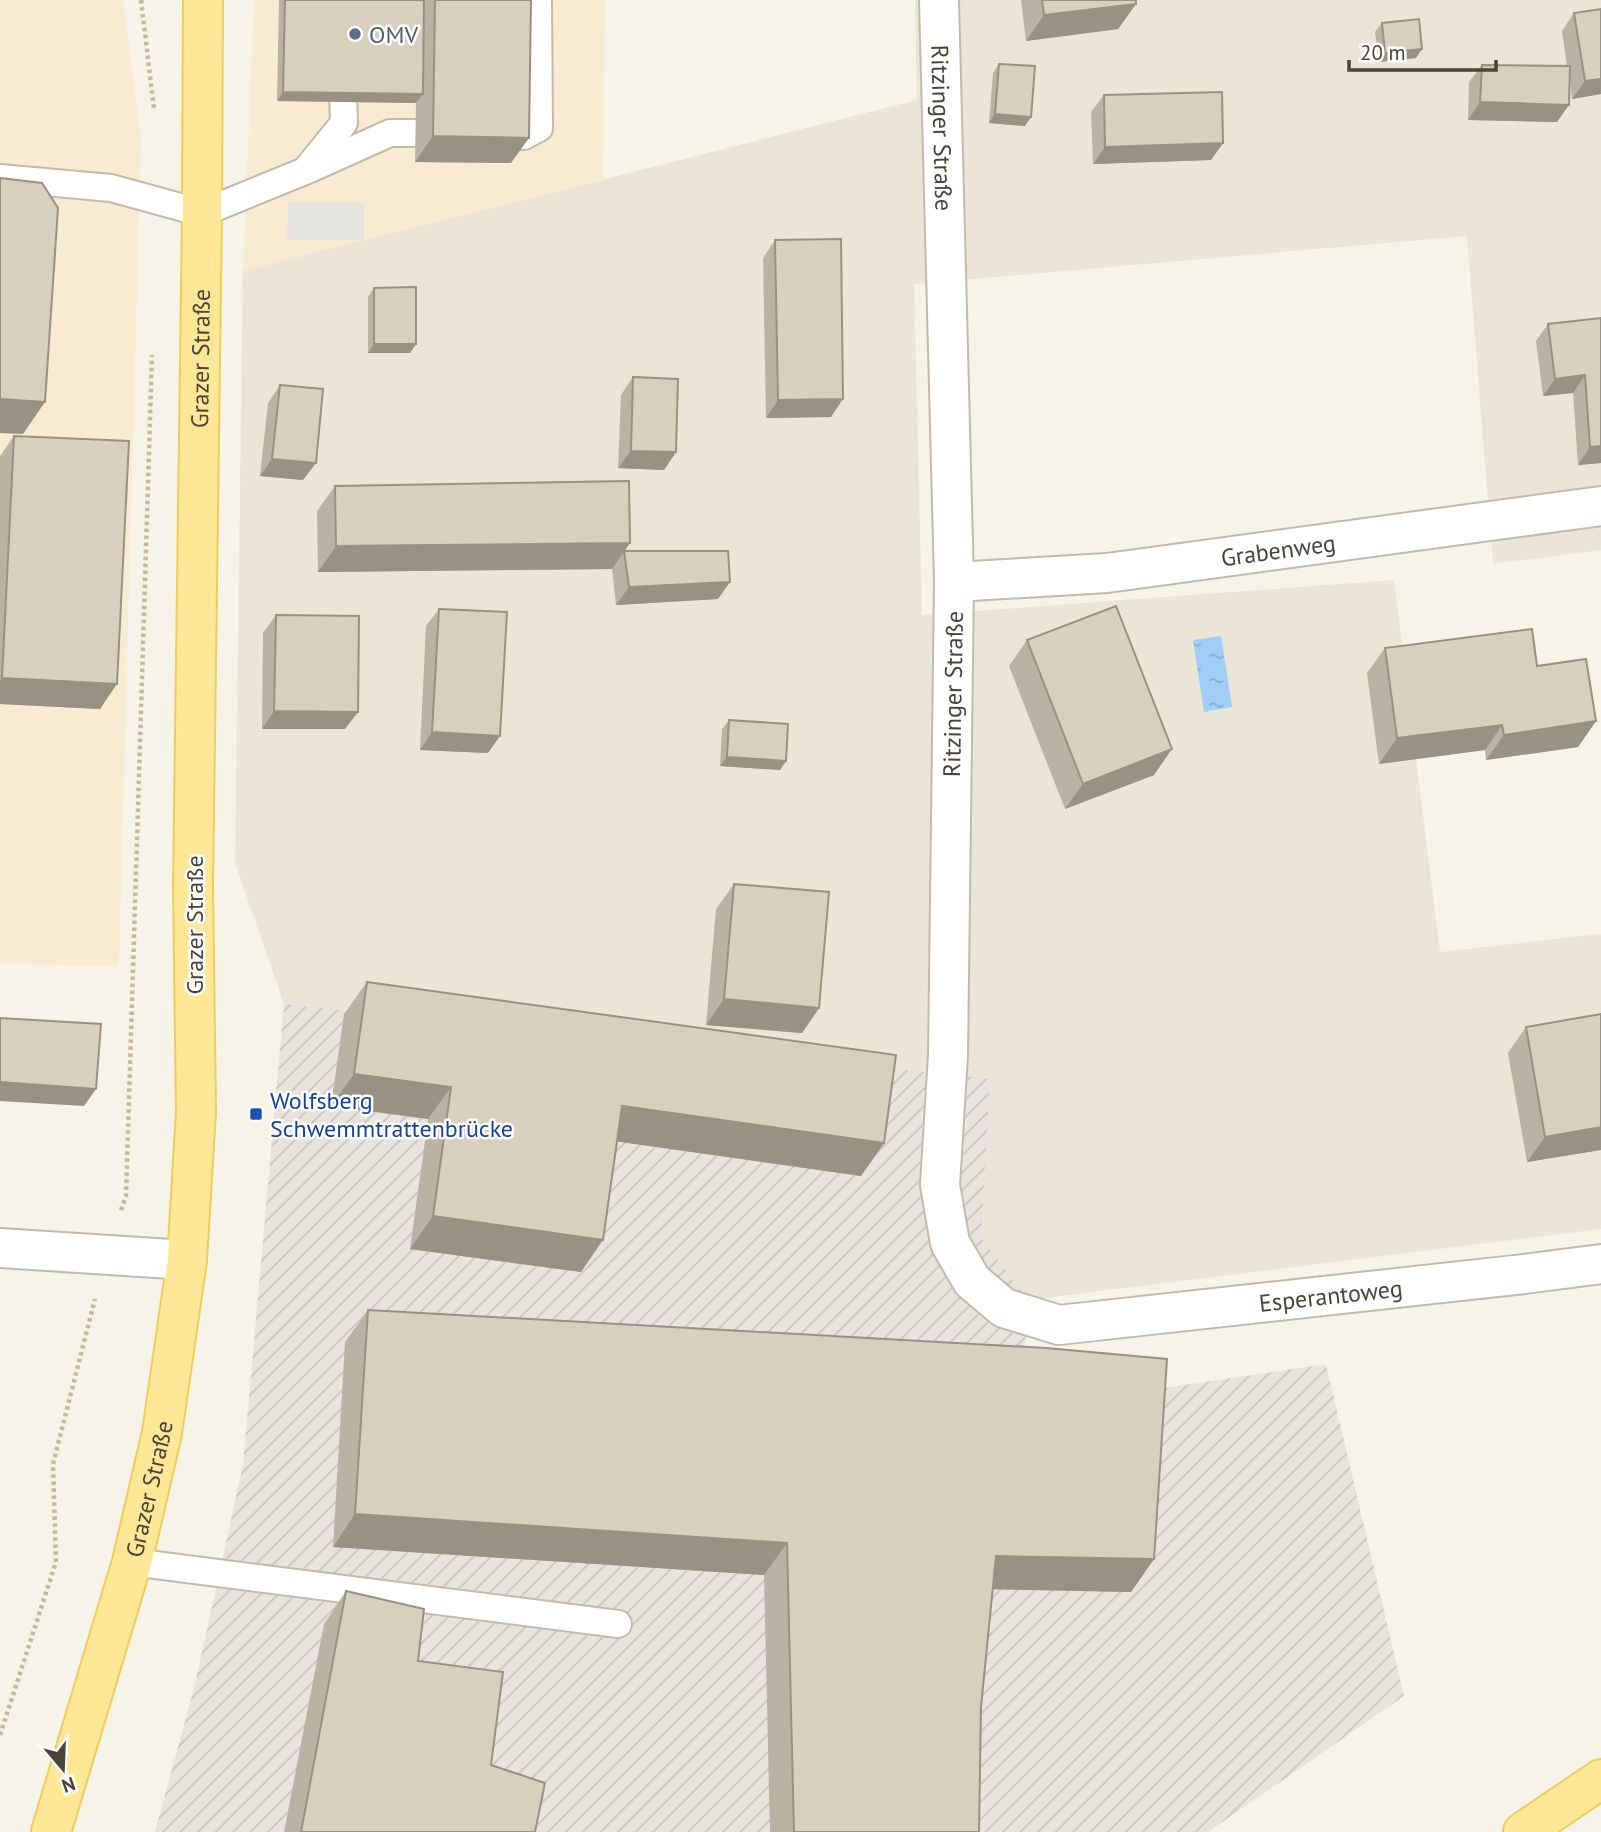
<svg xmlns="http://www.w3.org/2000/svg" width="1601" height="1832" font-family="'PT Sans',sans-serif">
<style>
.residential{fill:#eae5d6}
.commercial{fill:#f9ebd2}
.industrial{fill:url(#industrial-furrows)}
.parking{fill:#e7e5e1}
.water{fill:url(#water-ripples)}
.lines{fill:none;stroke-linecap:round;stroke-linejoin:round}
.service-casing{stroke:#c3bbaa;stroke-width:30}
.minor-casing{stroke:#c3bbaa;stroke-width:42}
.primary-casing{stroke:#f1cc5c;stroke-width:42}
.path{stroke:#c6b999;stroke-width:4.5;stroke-dasharray:3.5 3.5;stroke-linecap:butt}
.service{stroke:#fff;stroke-width:26}
.minor{stroke:#fff;stroke-width:38}
.primary{stroke:#ffe798;stroke-width:38}
.wall{fill:#bbb2a3}
.shaded-wall{fill:#989184}
.building{fill:#d9cfbd;stroke:#989184;stroke-width:2}
.service-dot{fill:#5c6f8a;stroke:#fff;stroke-width:2.5}
.transit-dot{fill:#1a4fb4;stroke:#fff;stroke-width:2.5}
.labels{text-anchor:middle;dominant-baseline:central;stroke-width:5;stroke-linejoin:round;paint-order:stroke}
.service-label{font-size:24px;fill:#4e5e75;stroke:#fff;text-anchor:start}
.street-label{font-size:24px;fill:#4a4436;stroke:#fff}
.transit-label{font-size:24px;fill:#164399;stroke:#fff;text-anchor:start}
</style>
<defs>
<pattern id="industrial-furrows" width="10" height="10" patternUnits="userSpaceOnUse" patternTransform="scale(1.75)"><rect width="10" height="10" fill="#e8e4dd"/><path d="M-1 1l2-2M0 10L10 0M9 11l2-2" fill="none" stroke="#c8c5be"/></pattern>
<pattern id="water-ripples" width="26" height="14" patternUnits="userSpaceOnUse" patternTransform="scale(1.75)"><rect width="26" height="14" fill="#9fcff8"/><path d="M2 4q2-2 4 0t4 0M15 11q2-2 4 0t4 0" fill="none" stroke="#84aaca"/></pattern>
</defs>
<rect width="100%" height="100%" fill="#f6f3e9"/>
<polygon class="residential" points="915,0 1601,0 1601,550 1493,564 1467,236 914,284 922,615 1394,580 1440,952 1601,934 1601,1229 1028,1300 981,1237 989,1079 284,1004 235,863 243,271 917,100"/>
<g class="commercial">
<polygon points="0,0 123,0 141,138 119,967 0,963"/>
<polygon points="254,0 605,0 603,180 243,271"/>
</g>
<polygon class="industrial" points="284,1004 990,1079 981,1237 1028,1300 1023,1380 1144,1391 1326,1364 1404,1696 1208,1832 155,1832 195,1684 243,1465"/>
<polygon class="parking" points="288,202 364,202 364,240 287,240"/>
<polygon class="water" points="1221,636 1232,707 1204,712 1193,640"/>
<g class="lines">
<g class="service-casing">
<g id="service">
<polyline points="511,136 524,136 539,128 538,0"/>
<polyline points="310,169 390,133 416,133"/>
<polyline points="0,178 111,188 202,213 305,171 344,123 340,0"/>
<polyline points="132,1562 618,1624"/>
</g>
</g>
<g class="minor-casing">
<g id="minor">
<path id="s1" d="M939,0L954,582L948,1055L940,1185L950,1243L972,1281L1004,1308L1059,1325L1524,1274L1601,1264"/>
<path id="s2" d="M954,582L1107,573L1601,506"/>
<polyline points="0,1248 187,1260"/>
</g>
</g>
<g class="primary-casing">
<g id="primary">
<path id="s3" d="M51,1832L132,1562L162,1433L187,1260L196,1112L193,886L202,213L203,0"/>
<polyline points="1523,1832 1601,1779"/>
</g>
</g>
<g class="path">
<polyline points="141,0 154,109"/>
<polyline points="121,1210 126,1196 152,355"/>
<polyline points="0,1735 56,1562 53,1464 95,1299"/>
</g>
<use href="#service" class="service"/>
<use href="#minor" class="minor"/>
<use href="#primary" class="primary"/>
</g>
<g class="wall">
<polygon points="279,0 531,0 511,163 415,162 416,103 277,101"/>
<polygon points="1021,0 1136,0 1136,4 1118,29 1026,41"/>
<polygon points="1601,9 1601,94 1572,99 1570,81 1557,122 1468,120 1469,82 1482,65 1567,66 1562,31 1574,13"/>
<polygon points="1382,23 1416,58 1379,62 1375,32"/>
<polygon points="999,64 1025,126 989,123 993,73"/>
<polygon points="1104,95 1223,143 1211,160 1093,164 1091,112"/>
<polygon points="775,240 831,417 766,418 763,258"/>
<polygon points="374,288 416,344 410,353 368,353 368,297"/>
<polygon points="1601,318 1601,463 1578,465 1573,393 1543,396 1536,341 1548,324"/>
<polygon points="633,377 676,452 664,470 618,468 621,395"/>
<polygon points="280,385 303,480 260,476 268,403"/>
<polygon points="14,436 100,709 0,704 0,456"/>
<polygon points="335,486 624,551 718,599 616,605 612,569 318,572 317,511"/>
<polygon points="439,609 488,753 420,750 426,626"/>
<polygon points="276,615 345,729 262,729 263,633"/>
<polygon points="1027,640 1154,775 1065,809 1009,666"/>
<polygon points="1385,648 1537,666 1596,721 1578,747 1486,760 1485,750 1379,764 1367,673"/>
<polygon points="729,720 786,761 780,770 720,766 722,729"/>
<polygon points="734,884 819,1008 802,1033 706,1025 716,909"/>
<polygon points="367,982 884,1143 861,1176 617,1141 581,1272 410,1249 428,1119 331,1106 344,1014"/>
<polygon points="1601,1014 1601,1150 1527,1162 1508,1053 1526,1027"/>
<polygon points="368,1310 1154,1559 1131,1592 992,1589 981,1707 979,1832 770,1832 764,1575 333,1547 345,1342"/>
<polygon points="346,1591 418,1661 491,1765 535,1832 284,1832 324,1624"/>
</g>
<g class="shaded-wall">
<polygon points="1136,4 1118,29 1026,41 1044,15"/>
<polygon points="1422,49 1416,58 1379,62 1385,53"/>
<polygon points="1601,79 1601,94 1572,99 1585,81"/>
<polygon points="283,92 423,94 416,103 277,101"/>
<polygon points="1480,102 1569,105 1557,122 1468,120"/>
<polygon points="995,114 1031,117 1025,126 989,123"/>
<polygon points="433,136 529,138 511,163 415,162"/>
<polygon points="1223,143 1211,160 1093,164 1105,147"/>
<polygon points="374,344 416,344 410,353 368,353"/>
<polygon points="1585,375 1573,393 1543,396 1555,379"/>
<polygon points="0,399 45,402 23,434 0,433"/>
<polygon points="843,399 831,417 766,418 778,400"/>
<polygon points="1601,446 1601,463 1578,465 1590,447"/>
<polygon points="631,451 676,452 664,470 618,468"/>
<polygon points="272,459 316,463 303,480 260,476"/>
<polygon points="630,543 612,569 318,572 336,546"/>
<polygon points="730,582 718,599 616,605 629,587"/>
<polygon points="2,678 117,684 100,709 0,704 0,682"/>
<polygon points="274,711 358,712 345,729 262,729"/>
<polygon points="1596,721 1578,747 1486,760 1504,735"/>
<polygon points="1502,725 1485,750 1379,764 1397,738"/>
<polygon points="432,732 500,736 488,753 420,750"/>
<polygon points="1172,749 1154,775 1065,809 1083,784"/>
<polygon points="727,757 786,761 780,770 720,766"/>
<polygon points="724,999 819,1008 802,1033 706,1025"/>
<polygon points="354,1074 451,1087 428,1119 331,1106"/>
<polygon points="0,1082 96,1089 84,1106 0,1101"/>
<polygon points="622,1106 884,1143 861,1176 599,1139"/>
<polygon points="1601,1127 1601,1150 1527,1162 1545,1137"/>
<polygon points="433,1216 603,1240 581,1272 410,1249"/>
<polygon points="355,1514 787,1543 764,1575 333,1547"/>
<polygon points="996,1556 1154,1559 1131,1592 973,1589"/>
</g>
<g class="building">
<polygon points="285,0 424,0 423,94 283,92"/>
<polygon points="435,0 531,0 529,138 433,136"/>
<polygon points="1042,0 1136,0 1136,4 1044,15"/>
<polygon points="1601,9 1601,79 1585,81 1574,13"/>
<polygon points="1419,19 1422,49 1385,53 1382,23"/>
<polygon points="999,64 1035,66 1031,117 995,114"/>
<polygon points="1482,65 1570,66 1569,105 1480,102"/>
<polygon points="1222,92 1223,143 1105,147 1104,95"/>
<polygon points="0,178 42,183 58,208 45,402 0,399"/>
<polygon points="841,239 843,399 778,400 775,240"/>
<polygon points="416,287 416,344 374,344 374,288"/>
<polygon points="1601,318 1601,446 1590,447 1585,375 1555,379 1548,324"/>
<polygon points="633,377 678,379 676,452 631,451"/>
<polygon points="280,385 323,389 316,463 272,459"/>
<polygon points="14,436 129,441 117,684 2,678"/>
<polygon points="629,481 630,543 336,546 335,486"/>
<polygon points="624,551 728,551 730,582 629,587"/>
<polygon points="1116,606 1172,749 1083,784 1027,640"/>
<polygon points="439,609 507,612 500,736 432,732"/>
<polygon points="276,615 359,616 358,712 274,711"/>
<polygon points="1532,629 1537,666 1586,659 1596,721 1504,735 1502,725 1397,738 1385,648"/>
<polygon points="729,720 788,724 786,761 727,757"/>
<polygon points="734,884 829,892 819,1008 724,999"/>
<polygon points="367,982 896,1055 884,1143 622,1106 603,1240 433,1216 451,1087 354,1074"/>
<polygon points="1601,1014 1601,1127 1545,1137 1526,1027"/>
<polygon points="0,1018 101,1024 96,1089 0,1082"/>
<polygon points="368,1310 1046,1348 1167,1359 1154,1559 996,1556 981,1707 979,1832 794,1832 787,1543 355,1514"/>
<polygon points="346,1591 424,1609 418,1661 503,1672 491,1765 545,1783 535,1832 301,1832"/>
</g>
<circle class="service-dot" cx="355" cy="34" r="7"/>
<rect class="transit-dot" x="249" y="1107" width="14" height="14" rx="3.5"/>
<g class="labels">
<g class="service-label">
<text x="369" y="34">OMV</text>
</g>
<g class="street-label">
<text stroke="none"><textPath href="#s1" startOffset="128">Ritzinger Straße</textPath></text>
<text stroke="none"><textPath href="#s3" startOffset="1491">Grazer Straße</textPath></text>
<text stroke="none"><textPath href="#s2" startOffset="326">Grabenweg</textPath></text>
<text transform="translate(953 694) rotate(-89)">Ritzinger Straße</text>
<text transform="translate(194 925) rotate(-90)">Grazer Straße</text>
<text stroke="none"><textPath href="#s1" startOffset="1661">Esperantoweg</textPath></text>
<text stroke="none"><textPath href="#s3" startOffset="357">Grazer Straße</textPath></text>
</g>
<g class="transit-label">
<text x="270" y="1100">Wolfsberg<tspan x="270" dy="28">Schwemmtrattenbrücke</tspan></text>
</g>
</g>
<g transform="translate(63 1769) rotate(161)" stroke="#ffffff" stroke-width="5" paint-order="stroke">
<path d="M0-5L12 26L0 18L-12 26Z" fill="#4a4436"/>
<text y="-10" font-size="19" font-weight="bold" text-anchor="middle" fill="#4a4436">N</text>
</g>
<path d="M1349 60v10h147v-10" fill="none" stroke="#4a4436" stroke-width="3.5"/>
<text x="1360" y="60" font-size="21" fill="#4a4436" stroke="#ffffff" stroke-width="5" paint-order="stroke">20 m</text>
</svg>
